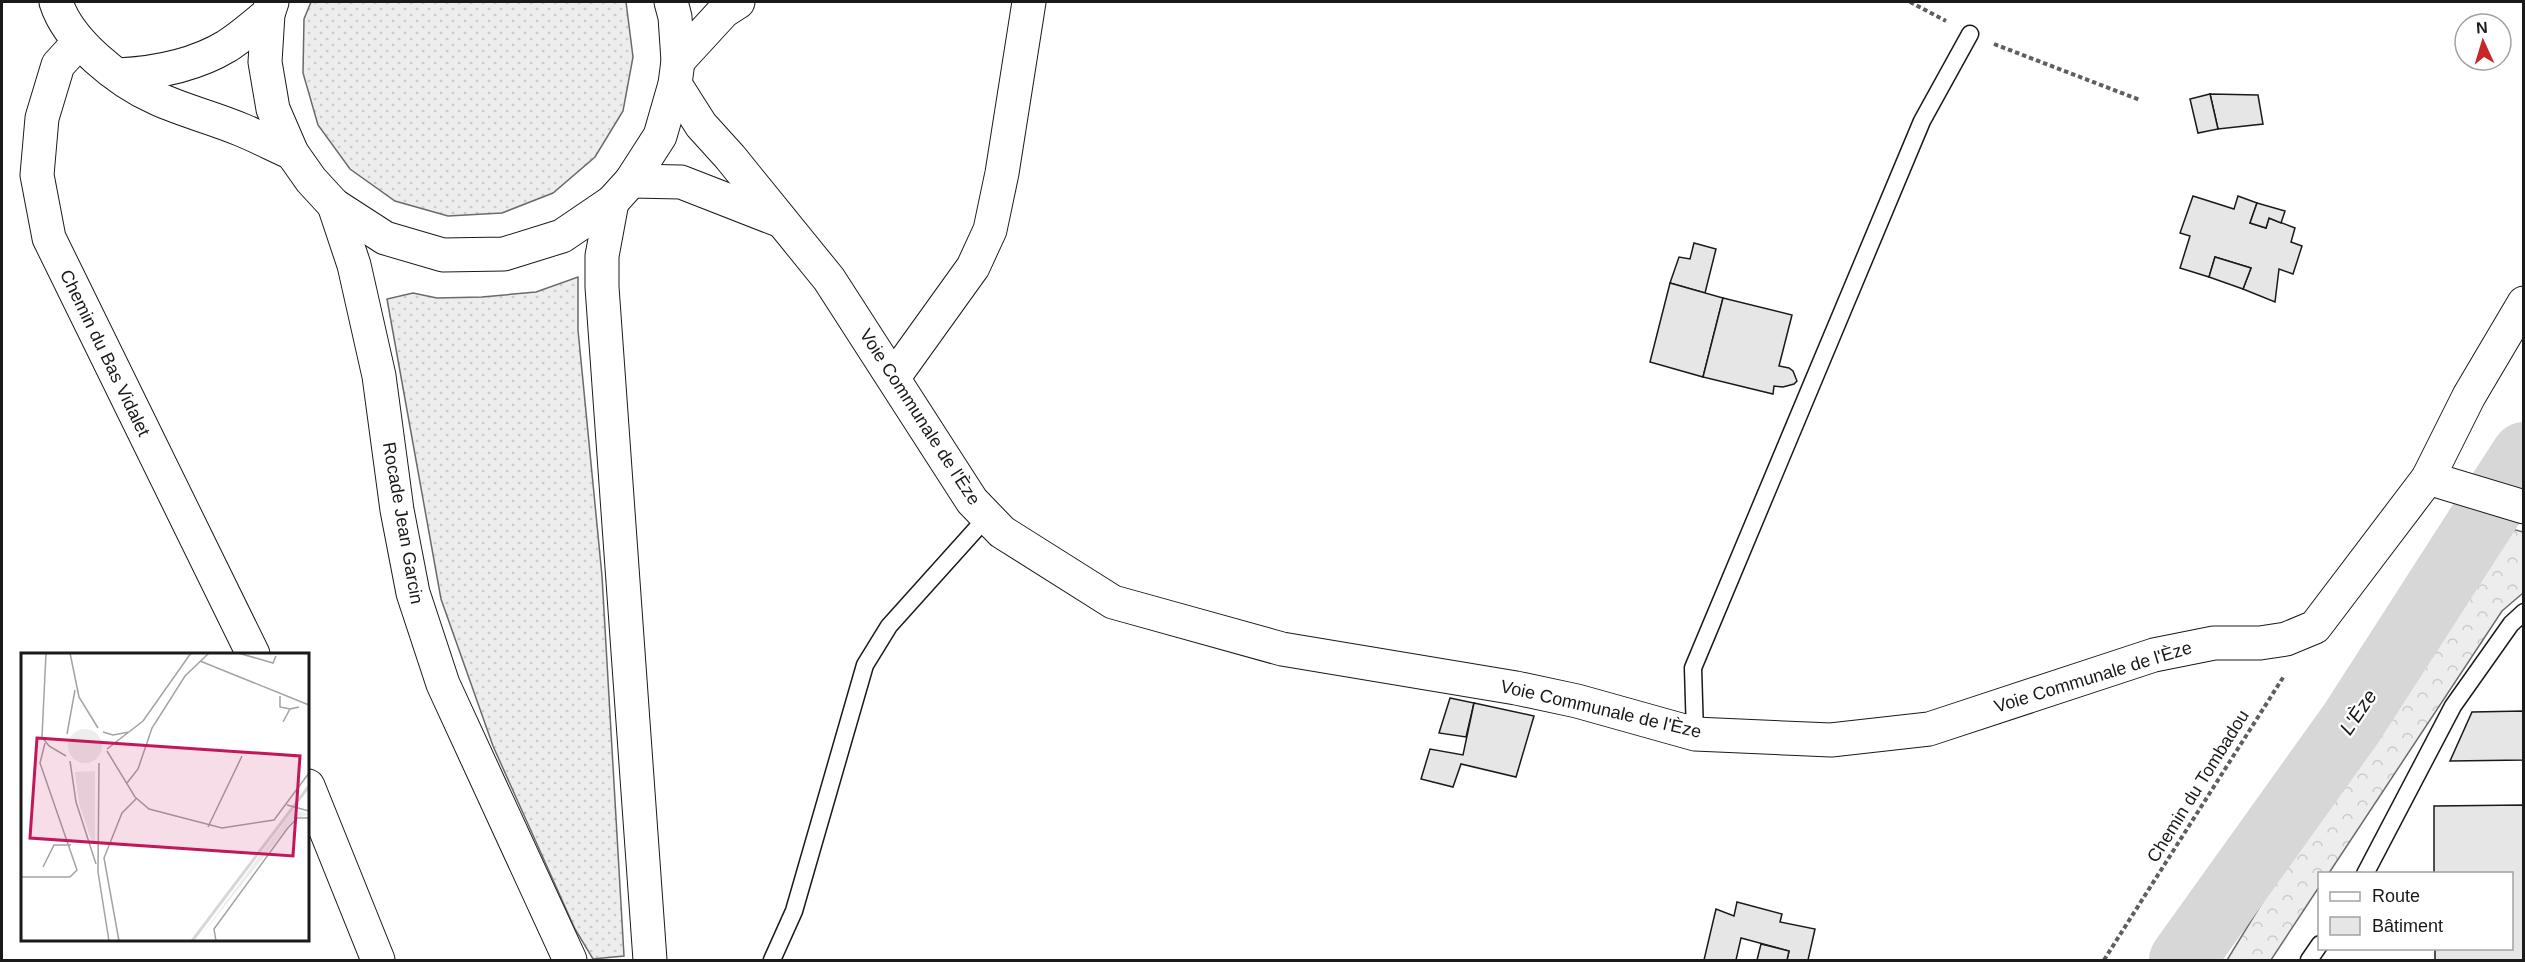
<svg xmlns="http://www.w3.org/2000/svg" width="2525" height="962" font-family="Arial,sans-serif">
<style>
.grass{fill:url(#grass-dots);stroke:#6a6a6a;stroke-width:1.5}
.forest{fill:url(#forest-crowns);stroke:#6a6a6a;stroke-width:1.5}
.lines{fill:none;stroke-linecap:round;stroke-linejoin:round}
.river{stroke:#d7d7d7;stroke-width:66}
.building{fill:#e6e6e6;stroke:#1a1a1a;stroke-width:1.5}
.lane-casing{stroke:#1a1a1a;stroke-width:19}
.street-casing{stroke:#1a1a1a;stroke-width:35}
.primary-casing{stroke:#1a1a1a;stroke-width:35}
.path{stroke:#5f5f5f;stroke-width:4;stroke-dasharray:4.5 3;stroke-linecap:butt}
.lane{stroke:#fff;stroke-width:16}
.street{stroke:#fff;stroke-width:33}
.primary{stroke:#fff;stroke-width:33}
.labels{text-anchor:middle;dominant-baseline:central;stroke-width:4.5;stroke-linejoin:round;paint-order:stroke}
.street-label{font-size:18px;fill:#1a1a1a;stroke:#fff}
.water-label{font-size:20px;font-style:italic;fill:#1a1a1a;stroke:#fff}
.inset-river{fill:none;stroke:#d7d7d7;stroke-width:3}
.inset-road{fill:none;stroke:#a3a3a3;stroke-width:1.5}
.view{fill:#c2185b;fill-opacity:0.15;stroke:#c2185b;stroke-width:3}
.inset-edge{fill:none;stroke:#1a1a1a;stroke-width:3}
</style>
<defs>
<pattern id="grass-dots" width="8" height="8" patternUnits="userSpaceOnUse" patternTransform="scale(1.5)"><rect width="8" height="8" fill="#ededed"/><path d="M2 2h.1M6 6h.1" fill="none" stroke="#cbcbcb" stroke-width="1.8" stroke-linecap="round"/></pattern>
<pattern id="forest-crowns" width="20" height="18" patternUnits="userSpaceOnUse" patternTransform="scale(1.5)"><rect width="20" height="18" fill="#ededed"/><path d="M2 6a3 3 0 1 1 6 0M12 15a3 3 0 1 1 6 0" fill="none" stroke="#cbcbcb"/></pattern>
</defs>
<rect width="100%" height="100%" fill="#fff"/>
<g class="grass">
<polygon points="311,2 626,2 633,57 623,111 595,157 553,193 502,213 448,216 395,201 350,169 318,125 303,73 304,19"/>
<polygon points="578,277 578,330 602,576 624,956 593,959 575,929 493,746 441,599 387,299 413,293 437,298 482,297 536,292"/>
</g>
<polygon class="forest" points="2495,524 2523,532 2523,593 2502,611 2329,873 2320,874 2319,887 2271,960 2227,960"/>
<g class="lines">
<polyline class="river" points="2182,960 2351,724 2524,455"/>
</g>
<g class="building">
<polygon points="2210,94 2258,95 2263,124 2218,129"/>
<polygon points="2210,94 2218,129 2198,133 2190,99"/>
<polygon points="2193,196 2234,209 2238,196 2257,203 2250,223 2266,228 2269,218 2295,228 2291,242 2302,246 2293,274 2279,269 2275,302 2243,289 2251,268 2215,257 2209,277 2180,268 2190,236 2180,233"/>
<polygon points="2257,203 2285,211 2281,223 2269,218 2266,228 2250,223"/>
<polygon points="1694,243 1716,249 1705,293 1670,283 1679,257 1690,259"/>
<polygon points="2215,257 2251,268 2243,289 2209,277"/>
<polygon points="1670,283 1723,298 1703,377 1650,362"/>
<polygon points="1723,298 1792,315 1779,366 1789,368 1793,371 1797,381 1794,384 1783,387 1774,386 1773,394 1703,377"/>
<polygon points="1450,698 1474,703 1466,737 1439,733"/>
<polygon points="1474,703 1534,716 1516,777 1461,764 1453,787 1421,779 1430,749 1463,755"/>
<polygon points="2524,711 2524,760 2450,761 2472,712"/>
<polygon points="2524,805 2524,960 2435,960 2435,948 2512,948 2512,874 2434,874 2434,806"/>
<polygon points="1737,902 1782,914 1780,922 1815,929 1808,960 1787,960 1789,951 1741,938 1736,960 1704,960 1716,909 1734,916"/>
<polygon points="1761,944 1789,951 1787,960 1757,960"/>
</g>
<g class="lines">
<g class="lane-casing">
<g id="lane">
<polyline points="1695,734 1693,668 1922,121 1970,34"/>
<polyline points="2365,874 2453,706 2511,624 2524,612"/>
<polyline points="772,960 794,911 865,665 889,626 987,517"/>
<polyline points="2309,960 2320,944"/>
</g>
</g>
<g class="street-casing">
<g id="street">
<path d="M56,2C68,41 118,81 156,98C184,111 214,118 242,130C259,137 276,146 292,153"/>
<polyline points="79,42 58,65 42,118 37,175 49,238 253,654"/>
<path d="M118,75C156,73 194,66 227,46C241,37 255,25 268,14"/>
<polyline points="675,84 701,125 730,157 829,279 972,501 1002,532 1113,602 1282,649 1516,688 1577,701 1695,734 1831,740 1929,729 2154,655 2214,643 2260,643 2286,639 2315,627 2428,478 2469,396 2524,303"/>
<polyline points="631,181 681,182 781,221"/>
<polyline points="894,377 973,267 990,230 1002,173 1029,2"/>
<polyline points="2428,478 2524,507"/>
<polyline points="308,786 378,960"/>
</g>
</g>
<g class="primary-casing">
<g id="primary">
<polyline points="272,2 268,14 265,62 273,109 292,153 311,180 334,205 385,238 443,255 504,254 562,236 612,202 631,181 660,136 675,84 678,61 675,17 671,2"/>
<polyline points="678,61 724,11 738,2"/>
<polyline points="612,202 602,256 602,287 650,960"/>
<polyline points="334,205 354,265 379,376 397,510 413,593 443,684 570,960"/>
</g>
</g>
<g class="path">
<polyline points="1910,2 1946,21"/>
<polyline points="1994,44 2140,100"/>
<polyline points="2104,960 2284,676"/>
</g>
<use href="#lane" class="lane"/>
<use href="#street" class="street"/>
<use href="#primary" class="primary"/>
</g>
<g class="labels">
<g class="street-label">
<text transform="translate(105 353) rotate(64)">Chemin du Bas Vidalet</text>
<text transform="translate(920 417) rotate(57)">Voie Communale de l'Èze</text>
<text transform="translate(403 523) rotate(80)">Rocade Jean Garcin</text>
<text transform="translate(2093 677) rotate(-17)">Voie Communale de l'Èze</text>
<text transform="translate(1601 709) rotate(13)">Voie Communale de l'Èze</text>
<text transform="translate(2198 786) rotate(-58)">Chemin du Tombadou</text>
</g>
<g class="water-label">
<text transform="translate(2358 712) rotate(-56)">L'Èze</text>
</g>
</g>
<g transform="translate(21 653)">
<rect width="288" height="288" fill="#fff"/>
<path d="M47 93a17 17 0 1 1 34 0a17 17 0 1 1-34 0ZM74,118V189H71L58,150L54,119Z" fill="#ededed"/>
<path d="M272,157L288,161L272,167L176,288Z" fill="#ededed"/>
<path class="inset-river" d="M171,288L288,133"/>
<path class="inset-road" d="M25,0L21,84L28,93L45,103M49,0L58,44L77,75M217,0L252,10L255,3M179,8L288,52M259,43V54L269,56M262,69L269,56L278,54M82,79L92,82L108,79M46,81L54,37M86,96L122,68L170,0M86,98L114,144L128,156L201,175L253,167L288,120M49,108L55,149L75,211M78,110L77,219L88,288M106,130L117,116L131,75L164,23L188,0M266,152L288,158M187,174L221,103M22,214L33,192H50M0,224H49L56,217L19,110L24,90M98,288L83,205L101,160L115,146M195,288L193,276L266,176L276,165H288"/>
<path class="view" d="M16,85L279,103L272,203L9,185Z"/>
<rect width="288" height="288" class="inset-edge"/>
</g>
<rect width="2525" height="962" fill="none" stroke="#1a1a1a" stroke-width="6"/>
<rect x="2318" y="872" width="195" height="78" fill="#ffffff" stroke="#a3a3a3" stroke-width="1.5"/>
<rect x="2330" y="892" width="30" height="9" fill="#ffffff" stroke="#a3a3a3" stroke-width="1.5"/>
<text x="2372" y="902" font-size="18" fill="#1a1a1a">Route</text>
<rect x="2330" y="917" width="30" height="18" fill="#e6e6e6" stroke="#a3a3a3" stroke-width="1.5"/>
<text x="2372" y="932" font-size="18" fill="#1a1a1a">Bâtiment</text>
<g transform="translate(2483 42) rotate(356)"><circle r="28" fill="#ffffff" stroke="#a3a3a3" stroke-width="1.5"/>
<path d="M0-4.5L10 22L0 15L-10 22Z" fill="#c62828"/>
<text y="-9" font-size="16" font-weight="bold" text-anchor="middle" fill="#1a1a1a">N</text>
</g>
</svg>
